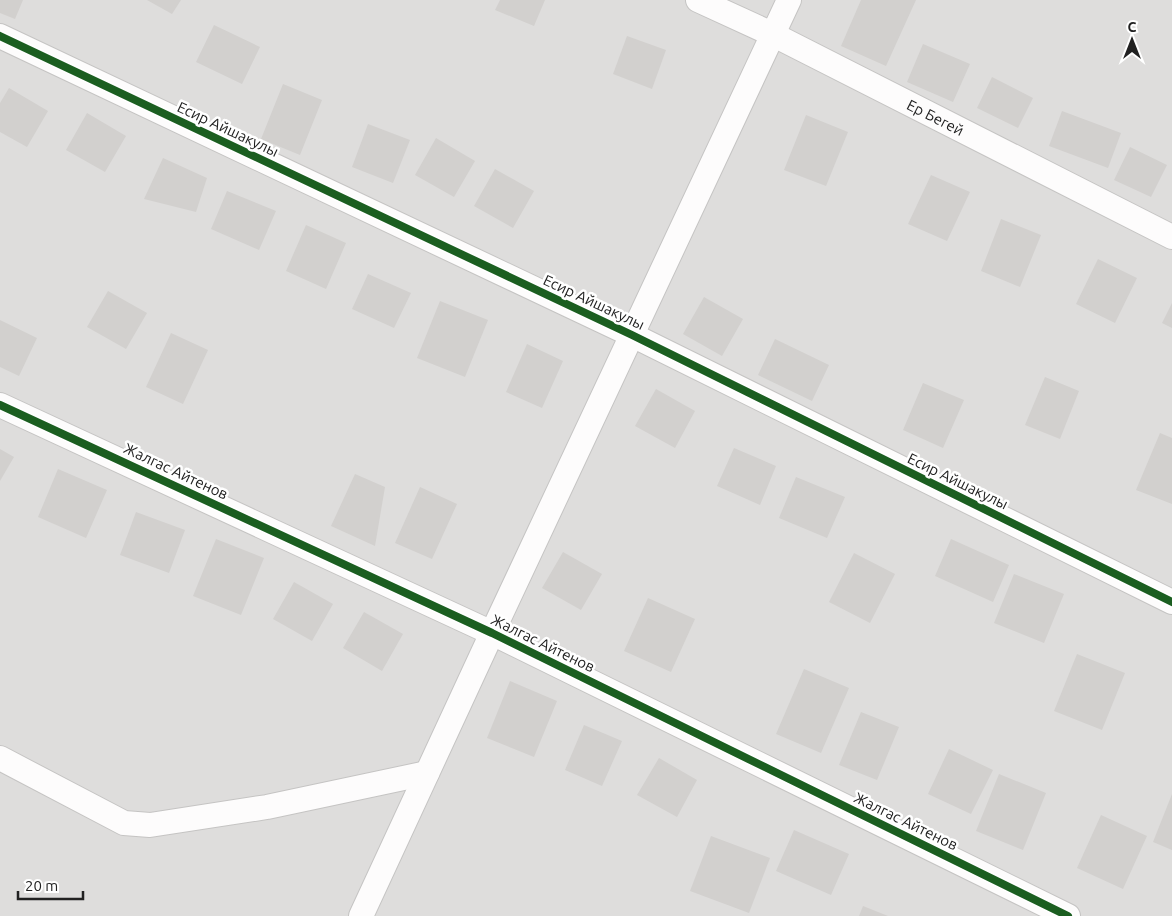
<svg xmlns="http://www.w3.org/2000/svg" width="1172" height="916" font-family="Ubuntu,sans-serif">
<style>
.residential{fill:#dedddc}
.building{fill:#d2d0ce}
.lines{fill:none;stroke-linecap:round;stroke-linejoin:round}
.minor-casing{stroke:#c5c4c3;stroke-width:26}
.minor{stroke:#fdfcfc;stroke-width:24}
.cycleway-casing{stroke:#fff;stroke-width:11}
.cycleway{stroke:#1b5e20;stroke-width:8}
.labels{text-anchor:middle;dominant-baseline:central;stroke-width:5;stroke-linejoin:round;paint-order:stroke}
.street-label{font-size:15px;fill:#212121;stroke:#fff}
</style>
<rect width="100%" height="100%" fill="#efedeb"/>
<rect class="residential" x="0" y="0" width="1172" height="916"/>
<g class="building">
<polygon points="0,0 23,0 15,19 0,13"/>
<polygon points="147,0 181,0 172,14"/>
<polygon points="500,0 545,0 534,26 495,10"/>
<polygon points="861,0 916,0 886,66 841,46"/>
<polygon points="214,25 260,47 242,84 196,62"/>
<polygon points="627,36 666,50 652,89 613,74"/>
<polygon points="923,44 970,64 953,102 907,82"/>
<polygon points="992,77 1033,98 1018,128 977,108"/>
<polygon points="283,84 322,100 300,155 261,139"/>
<polygon points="9,88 48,111 27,147 0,132 0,103"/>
<polygon points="1062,111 1121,133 1108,168 1049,146"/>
<polygon points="87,113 126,136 105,172 66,150"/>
<polygon points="806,115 848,132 826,186 784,170"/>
<polygon points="368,124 410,140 393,183 352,167"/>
<polygon points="436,138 475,161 454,197 415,175"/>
<polygon points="1130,147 1167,165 1151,197 1114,180"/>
<polygon points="163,158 207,178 196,212 144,199"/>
<polygon points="495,169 534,191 513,228 474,206"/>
<polygon points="931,175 970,192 947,241 908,224"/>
<polygon points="227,191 276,211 259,250 211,229"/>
<polygon points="1001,219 1041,235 1020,287 981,271"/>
<polygon points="306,225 346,243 326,289 286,271"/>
<polygon points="1098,259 1137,278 1115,323 1076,304"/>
<polygon points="368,274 411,293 394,328 352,309"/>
<polygon points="108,291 147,313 126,349 87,327"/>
<polygon points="704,297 743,319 722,356 683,334"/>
<polygon points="440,301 488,320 465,377 417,358"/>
<polygon points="1172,303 1172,328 1162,323"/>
<polygon points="0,320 37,338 19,376 0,367"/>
<polygon points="171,333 208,350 183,404 146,387"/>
<polygon points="775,339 829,365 812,401 758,375"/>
<polygon points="527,344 563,361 542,408 506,392"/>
<polygon points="1045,377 1079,391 1060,439 1025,425"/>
<polygon points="923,383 964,400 943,448 903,430"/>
<polygon points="656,389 695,411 675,448 635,426"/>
<polygon points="1160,433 1172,438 1172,504 1136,490"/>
<polygon points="734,448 776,466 760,505 717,486"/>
<polygon points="0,449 14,457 0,481"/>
<polygon points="58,469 107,490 86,538 38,517"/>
<polygon points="355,474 385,487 375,546 331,526"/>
<polygon points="796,477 845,497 827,538 779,518"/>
<polygon points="420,487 457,504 432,559 395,543"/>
<polygon points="136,512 185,530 169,573 120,555"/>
<polygon points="216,539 264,558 241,615 193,596"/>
<polygon points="951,539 1009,565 993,602 935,576"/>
<polygon points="563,552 602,574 581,610 542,588"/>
<polygon points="854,553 895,574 870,623 829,602"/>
<polygon points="1014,574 1064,594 1044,643 994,623"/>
<polygon points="294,582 333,604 312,641 273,619"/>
<polygon points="648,598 695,619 671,672 624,651"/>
<polygon points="364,612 403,634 382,671 343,648"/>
<polygon points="1077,654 1125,673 1102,730 1054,711"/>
<polygon points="804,669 849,688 821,753 776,734"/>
<polygon points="510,681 557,701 534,757 487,738"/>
<polygon points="861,712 899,727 877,780 839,765"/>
<polygon points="584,725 622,741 602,786 565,770"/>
<polygon points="949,749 993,770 971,814 928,794"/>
<polygon points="659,758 697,780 677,817 637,795"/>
<polygon points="999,774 1046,793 1023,850 976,831"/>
<polygon points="1172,794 1172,850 1153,842"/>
<polygon points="1101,815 1147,836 1123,889 1077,868"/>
<polygon points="794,830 849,854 831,895 776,871"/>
<polygon points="711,836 770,858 749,913 690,891"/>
<polygon points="863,906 888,916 859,916"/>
</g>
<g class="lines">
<g class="minor-casing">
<g id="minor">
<path id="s1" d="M698,0L772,34L1172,237"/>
<polyline points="0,36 632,335 1172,602"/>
<polyline points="0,405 492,633 1068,916"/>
<polyline points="0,758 124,823 150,825 267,807 427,773"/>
<polyline points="361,916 492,633 789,0"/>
</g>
</g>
<use href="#minor" class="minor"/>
<g class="cycleway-casing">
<g id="cycleway">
<polyline points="0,36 632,335 1172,602"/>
<polyline points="0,405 492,633 1068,916"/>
</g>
</g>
<use href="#cycleway" class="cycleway"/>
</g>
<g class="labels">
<g class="street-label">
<text stroke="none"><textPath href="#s1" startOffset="265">Ер Бегей</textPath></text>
<text transform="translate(228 129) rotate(25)">Есир Айшакулы</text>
<text transform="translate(594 302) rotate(25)">Есир Айшакулы</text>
<text transform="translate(176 471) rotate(25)">Жалгас Айтенов</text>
<text transform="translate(958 481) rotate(26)">Есир Айшакулы</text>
<text transform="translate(543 643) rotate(26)">Жалгас Айтенов</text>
<text transform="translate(906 821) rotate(26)">Жалгас Айтенов</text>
</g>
</g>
<g transform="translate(1132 40)" stroke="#ffffff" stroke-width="4" paint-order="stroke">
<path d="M0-4L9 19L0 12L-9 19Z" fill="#212121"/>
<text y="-8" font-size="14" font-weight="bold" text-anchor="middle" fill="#212121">С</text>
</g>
<path d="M18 891v8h65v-8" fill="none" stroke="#212121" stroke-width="2.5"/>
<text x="25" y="891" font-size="15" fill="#212121" stroke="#ffffff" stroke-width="4" paint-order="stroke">20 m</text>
</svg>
